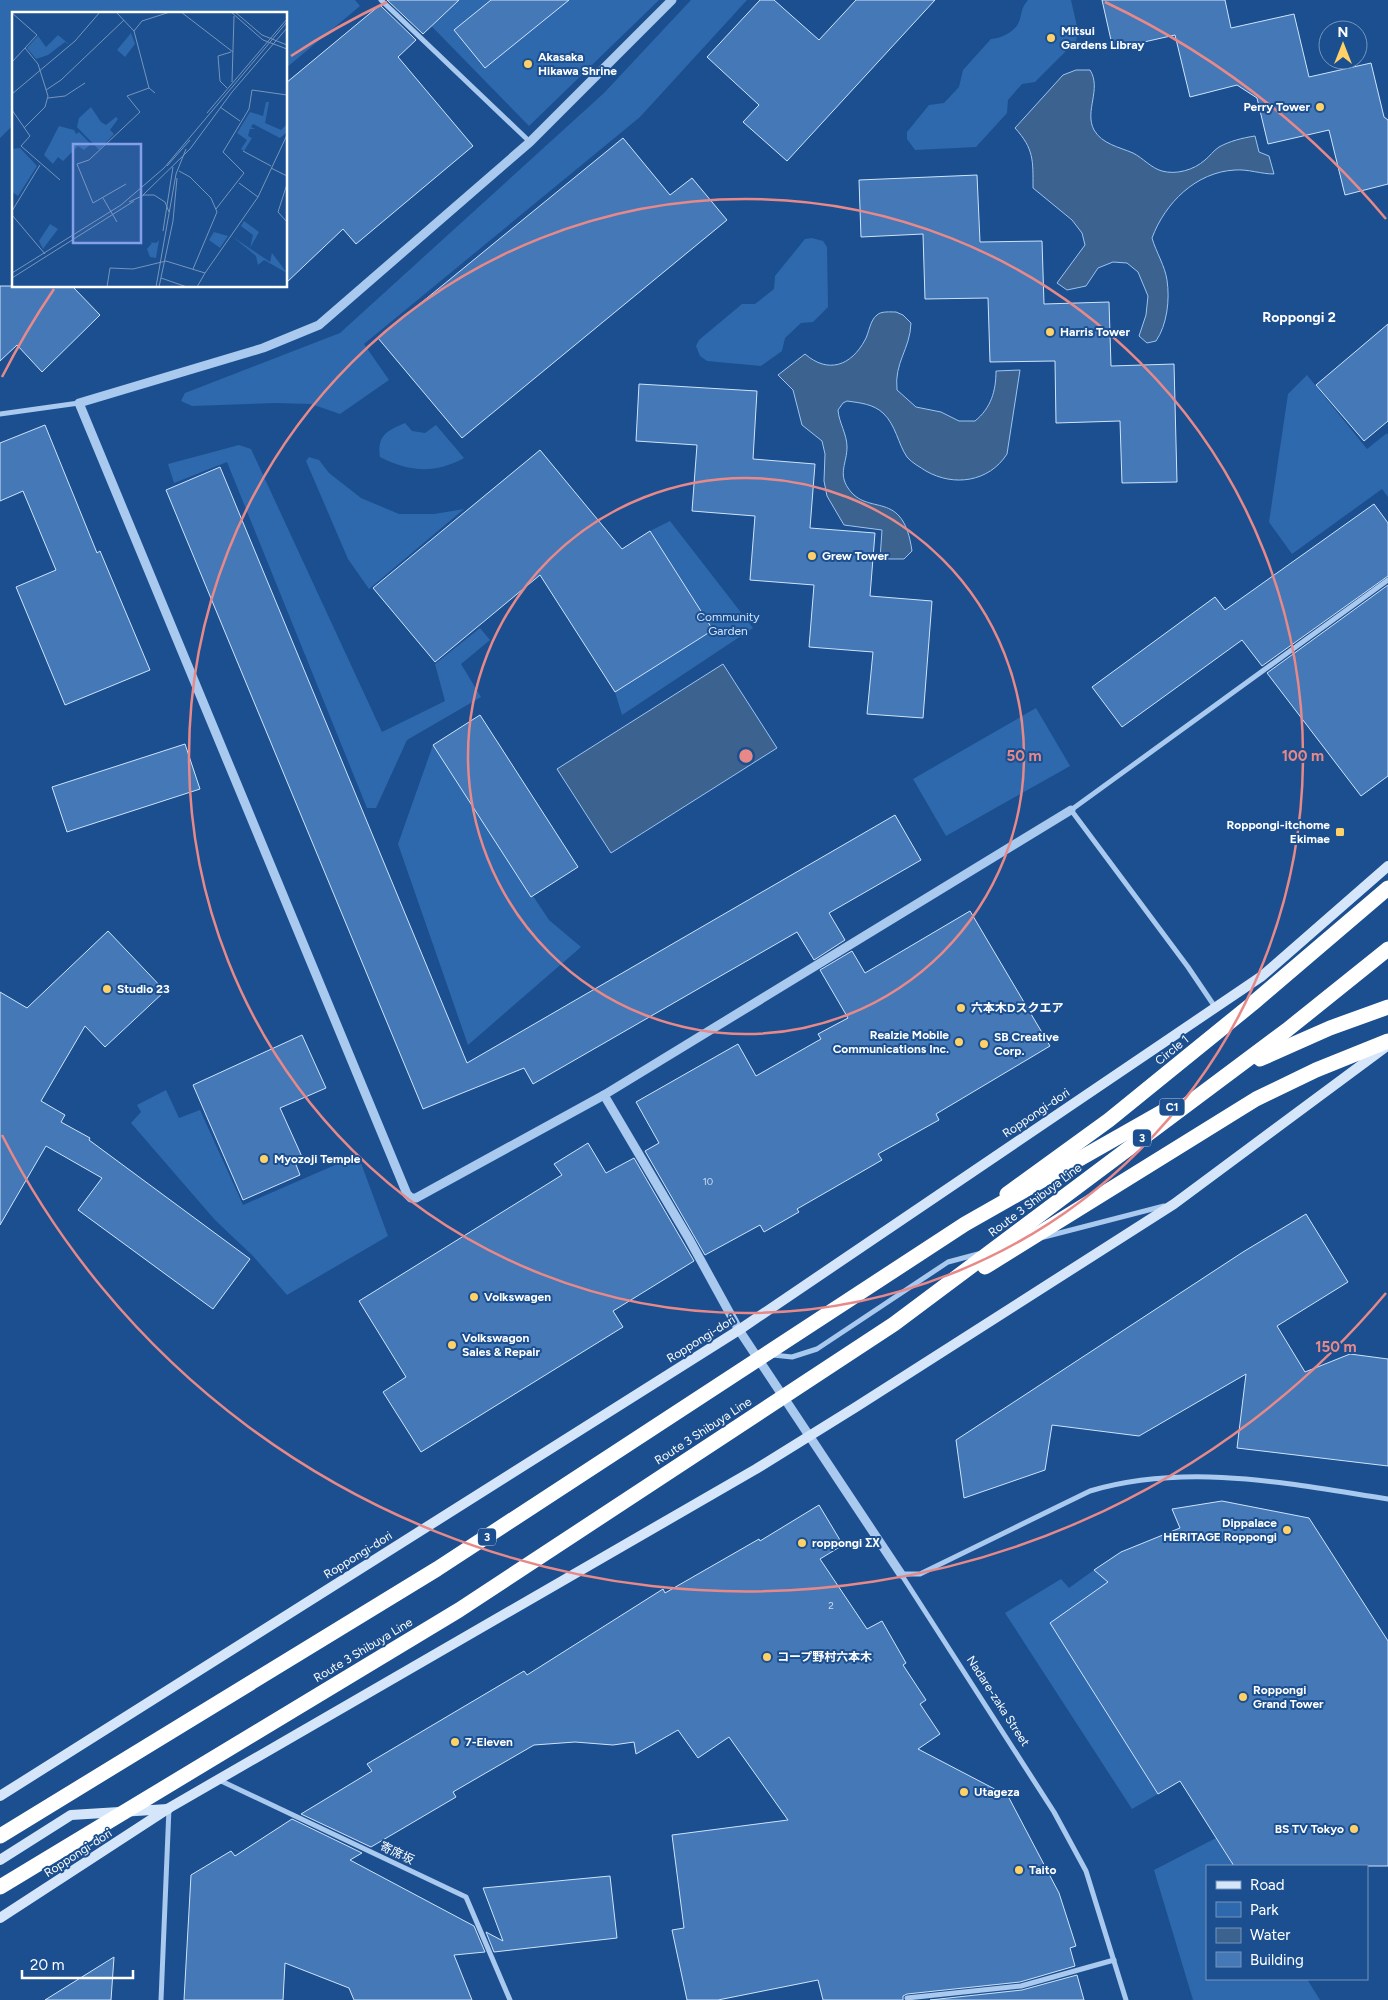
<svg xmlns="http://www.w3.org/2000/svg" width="1388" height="2000" font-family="Figtree,'Noto Sans JP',sans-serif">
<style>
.green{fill:#2e69ad}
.water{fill:#3c6290;stroke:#9cc4f0}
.building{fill:#4478b7;stroke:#cfe3fa}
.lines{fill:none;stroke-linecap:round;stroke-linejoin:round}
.minor{stroke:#a9c9ee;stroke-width:5}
.tertiary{stroke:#a9c9ee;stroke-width:9}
.secondary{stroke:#d6e6fa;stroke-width:10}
.motorway{stroke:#fff;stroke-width:15}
.motorway-bridge{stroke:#fff;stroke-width:15}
.ring{fill:none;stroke:#e88989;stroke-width:2.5}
.poi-dot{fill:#ffd166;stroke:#1b4f8f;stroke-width:2}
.labels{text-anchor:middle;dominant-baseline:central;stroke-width:4;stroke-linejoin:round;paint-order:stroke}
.number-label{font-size:10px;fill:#d0dded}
.shield{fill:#1b4f8f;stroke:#bbcadd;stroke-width:1}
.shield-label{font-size:11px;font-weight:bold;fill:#fff}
.poi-label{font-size:12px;font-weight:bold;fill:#fff;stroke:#1b4f8f;text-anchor:start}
.park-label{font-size:12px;fill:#cfe3fa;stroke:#1b4f8f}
.street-label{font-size:12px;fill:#fff;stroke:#1b4f8f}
.neighbourhood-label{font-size:14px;font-weight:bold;fill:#fff;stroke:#1b4f8f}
.inset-road{fill:none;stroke:#7695bc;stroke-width:1}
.view{fill:#839eea;fill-opacity:0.15;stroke:#839eea;stroke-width:2.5}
.inset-edge{fill:none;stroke:#fff;stroke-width:2.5}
.centre{fill:#e88989;stroke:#1b4f8f;stroke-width:2.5}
.ring-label{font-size:15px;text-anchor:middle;font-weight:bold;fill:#e88989;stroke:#1b4f8f;stroke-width:4;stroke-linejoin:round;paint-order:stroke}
</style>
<rect width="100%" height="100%" fill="#1b4f8f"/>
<g class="green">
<polygon points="0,0 355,0 360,6 286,68 286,14 14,14 14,124 0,138"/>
<polygon points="406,0 659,0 529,126"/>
<polygon points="691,0 747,0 640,117 364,344 389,380 340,414 311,404 275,403 192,406 181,401 185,393 340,333 604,93"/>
<path d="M1028,0H1071L1078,31L1076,41L1035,82L1022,84L1008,100L1007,113L976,147L915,150L907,139V132L929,105L944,103L959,87L963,70L991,39C1002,38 1017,31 1020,19C1022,10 1022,7 1028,0Z"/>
<polygon points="812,238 823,241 827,247 828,307 813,322 801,323 785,338 782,351 761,366 707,361 700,356 696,346 699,340 742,304 755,304 774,289 775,276 805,239"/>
<polygon points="1307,375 1367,449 1387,433 1388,435 1388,497 1382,489 1292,554 1269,522 1288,394"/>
<path d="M405,423L412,431L425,433L436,425L464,458C435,474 409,472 380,457C377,436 386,431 405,423Z"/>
<polygon points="239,445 251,449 382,732 445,701 435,664 480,628 490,640 461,664 481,697 407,740 376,808 367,808 227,462 174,483 168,464"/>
<polygon points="309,457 319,460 329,473 361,498 399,514 434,514 464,509 369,589 348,559 306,461"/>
<polygon points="670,521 753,628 622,715 615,692 713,630 650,531"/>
<polygon points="1036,708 1070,766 946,836 913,779"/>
<polygon points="433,745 549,920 581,947 468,1045 398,844"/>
<polygon points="166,1090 179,1118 200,1110 243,1205 358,1155 388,1236 287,1295 253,1256 215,1220 131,1123 141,1112 137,1105"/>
<polygon points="1094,1570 1108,1582 1051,1623 1158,1794 1132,1809 1005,1613 1061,1579 1069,1588"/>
<polygon points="1216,1838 1234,1866 1207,1866 1207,1979 1307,1979 1320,2000 1193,2000 1154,1870"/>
</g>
<g class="water">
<path d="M1076,70H1090C1102,89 1084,111 1094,130C1102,144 1119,147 1133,153C1143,158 1151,168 1162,171C1176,175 1194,170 1205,160C1210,156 1213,151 1219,147C1230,141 1242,138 1255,136L1259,152L1269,156L1274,174C1261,174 1248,169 1235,170C1196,172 1165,203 1152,238C1156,252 1165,266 1167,280C1170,300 1167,325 1156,341L1147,343L1139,336L1146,315L1148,296L1138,272L1127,263L1113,262L1098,268L1086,286L1067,290L1057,283L1085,245L1082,233L1072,220L1033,188C1033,160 1034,149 1015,128L1063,75Z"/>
<path d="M896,312L903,315L911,323C910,350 894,362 897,390L916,407L941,412L959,421H975C991,408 996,391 996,371L1020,370L1007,454C989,482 954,487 926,471C920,467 912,463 907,457C898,444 896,425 883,413C873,404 861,403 847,401L843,403L838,410C839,423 847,434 847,447C847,463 838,473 848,488C868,518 903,487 912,551L904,559H880L882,530L844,525L827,496L824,481L825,454L822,441L802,425L793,390L778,375L805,354C828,374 851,366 865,340C869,333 870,320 877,315C881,311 890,312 896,312Z"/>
<polygon points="723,664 777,748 611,853 557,769"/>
</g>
<g class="building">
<polygon points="387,0 459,0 423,34"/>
<polygon points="491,0 569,0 485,68 454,30"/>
<polygon points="760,0 774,0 819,40 856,0 935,0 787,161 743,122 759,105 707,57"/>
<polygon points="1102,0 1225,0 1231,28 1294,14 1309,77 1371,63 1384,117 1388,120 1388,184 1345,195 1329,130 1268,144 1257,98 1237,85 1190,97 1175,35 1113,49"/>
<polygon points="380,5 416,40 398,57 473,146 356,244 343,229 286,283 286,83"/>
<polygon points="623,138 670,195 692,178 727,220 462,438 378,338"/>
<polygon points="977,175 980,242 1042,241 1044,304 1109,302 1111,366 1174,364 1177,482 1122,483 1120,421 1056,423 1055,361 990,362 988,298 925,299 923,234 861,237 859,180"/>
<polygon points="0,286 72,286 100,315 42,372 17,345 0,361"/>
<polygon points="1388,324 1388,421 1364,441 1316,385"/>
<polygon points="639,384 757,391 753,459 815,464 810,528 875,533 870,596 932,601 923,718 867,714 873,652 809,647 814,585 750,580 755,516 692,511 697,445 636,441"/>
<polygon points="45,425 97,553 100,551 150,670 65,705 16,587 56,570 23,491 0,501 0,443"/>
<polygon points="540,450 622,549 650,531 713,630 615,692 540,575 435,662 373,588"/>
<polygon points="220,467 467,1063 895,815 921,860 829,913 845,940 814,960 797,932 533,1084 524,1068 423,1109 166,490"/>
<polygon points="1374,504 1388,523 1388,576 1262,666 1242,640 1122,727 1092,687 1215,597 1225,610"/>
<polygon points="1388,585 1388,776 1361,796 1267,673"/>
<polygon points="480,715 578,867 531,897 433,745"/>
<polygon points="185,744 200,789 67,832 52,787"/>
<polygon points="970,911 1050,1046 936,1114 939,1120 878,1154 882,1160 797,1209 799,1212 764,1232 760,1225 705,1255 645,1151 659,1143 636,1102 738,1044 756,1076 821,1039 818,1034 848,1018 820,970 852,951 865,973"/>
<polygon points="108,931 165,991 105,1047 85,1026 41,1101 65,1115 61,1122 90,1138 89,1140 250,1259 213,1309 78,1210 102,1178 46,1146 0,1225 0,992 27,1008"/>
<polygon points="302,1035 326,1088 280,1108 303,1159 295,1162 300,1175 243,1200 193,1085"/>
<polygon points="588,1143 606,1173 634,1158 694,1261 613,1311 623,1327 421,1452 383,1392 406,1377 359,1301 562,1175 554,1164"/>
<polygon points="1306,1214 1348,1282 1277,1326 1305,1372 1350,1354 1388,1359 1388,1466 1237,1448 1246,1374 1139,1436 1052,1425 1045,1470 964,1498 956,1440 1243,1252"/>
<polygon points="1222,1501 1309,1518 1388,1641 1388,1866 1234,1866 1180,1781 1158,1794 1050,1623 1108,1582 1094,1570 1121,1552 1180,1528 1172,1509"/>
<polygon points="819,1505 843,1545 820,1559 867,1629 882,1621 906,1663 903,1665 926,1700 920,1704 940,1734 918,1749 1008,1796 1059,1893 1076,1946 1070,1948 1075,1966 1020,1982 907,1994 903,1996 903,2000 823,2000 818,1980 718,2000 687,2000 672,1930 684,1928 672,1835 788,1820 729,1737 698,1758 678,1730 636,1754 634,1742 613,1745 575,1742 534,1745 453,1792 456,1797 371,1847 301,1814 372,1771 367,1764 524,1671 527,1675 663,1589 665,1593 759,1539 760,1541"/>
<polygon points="292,1819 362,1853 350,1860 474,1926 485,1952 454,1955 472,2000 354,2000 349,1988 285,1963 283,2000 184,2000 191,1875 231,1851 235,1856"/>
<polygon points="610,1876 617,1938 494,1952 486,1932 503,1941 483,1888"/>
<polygon points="114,1957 111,2000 45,2000"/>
<polygon points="1077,1975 1084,2000 930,2000 1022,1990"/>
</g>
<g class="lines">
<g class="minor">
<polyline points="381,0 530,142"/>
<polyline points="0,414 79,403"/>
<polyline points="1215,1007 1188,967 1071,810 1388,580"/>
<polyline points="1044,1237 1164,1206"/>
<polyline points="773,1355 792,1357 817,1349 948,1262 978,1254"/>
<path d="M901,1574H920L1090,1491C1188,1462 1290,1484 1388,1499"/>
<polyline points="901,1574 1054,1812 1086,1871 1126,2000"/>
<polyline points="219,1780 466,1897 510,2000"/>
<polyline points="907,1998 1021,1986 1114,1960"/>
<polyline points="161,2000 169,1808"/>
</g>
<g class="tertiary">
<polyline points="672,0 530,142 319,325 263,348 79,403 407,1194 411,1198 416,1198 604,1095 1071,810"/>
<polyline points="604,1095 689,1239 739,1330 901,1574"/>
</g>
<g class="secondary">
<polyline points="0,1796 739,1330 1262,976 1388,866"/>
<polyline points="0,1860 71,1815 168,1809"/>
<polyline points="0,1918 169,1808 756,1469 856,1407 1174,1204 1387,1046"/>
</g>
<polyline class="motorway" points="1007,1194 1109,1120 1252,1004 1388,888"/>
<g class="motorway-bridge">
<polyline points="1260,1059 1330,1028 1388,1007"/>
<polyline points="985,1267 1256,1099 1316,1070 1388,1041"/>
<polyline points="0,1836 437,1569 965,1224 1169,1108"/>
<polyline points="0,1887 459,1610 894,1324 1287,1030 1388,949"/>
</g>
</g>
<g class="ring">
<circle cx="746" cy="756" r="278"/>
<circle cx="746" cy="756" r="557"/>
<path d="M1386 1293A835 835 0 0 1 2 1135M2 377A835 835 0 0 1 54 289M291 56A835 835 0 0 1 387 2M1105 2A835 835 0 0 1 1386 219"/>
</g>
<g class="poi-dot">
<circle cx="1051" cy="38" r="5"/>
<circle cx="528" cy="64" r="5"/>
<circle cx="1320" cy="107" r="5"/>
<circle cx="1050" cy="332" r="5"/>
<circle cx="812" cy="556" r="5"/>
<rect x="1335" y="827" width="10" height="10" rx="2.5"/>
<circle cx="107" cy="989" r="5"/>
<circle cx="961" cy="1008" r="5"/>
<circle cx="959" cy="1042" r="5"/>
<circle cx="984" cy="1044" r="5"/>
<circle cx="264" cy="1159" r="5"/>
<circle cx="474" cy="1297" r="5"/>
<circle cx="452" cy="1345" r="5"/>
<circle cx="1287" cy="1530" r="5"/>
<circle cx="802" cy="1543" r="5"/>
<circle cx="767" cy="1657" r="5"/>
<circle cx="1243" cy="1697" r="5"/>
<circle cx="455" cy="1742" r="5"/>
<circle cx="964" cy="1792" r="5"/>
<circle cx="1354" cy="1829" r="5"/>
<circle cx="1019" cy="1870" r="5"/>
</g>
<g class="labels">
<g class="number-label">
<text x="708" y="1181">10</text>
<text x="831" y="1605">2</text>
</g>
<g class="shield">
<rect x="1159.5" y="1098.5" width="25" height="17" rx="4"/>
<rect x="1133" y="1129.5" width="18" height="17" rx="4"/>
<rect x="478" y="1528.5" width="18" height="17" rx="4"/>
</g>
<g class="shield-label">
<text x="1172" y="1107">C1</text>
<text x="1142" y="1138">3</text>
<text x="487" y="1537">3</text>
</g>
<g class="poi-label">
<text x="1061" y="31">Mitsui<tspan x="1061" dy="14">Gardens Libray</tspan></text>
<text x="538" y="57">Akasaka<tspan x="538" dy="14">Hikawa Shrine</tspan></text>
<text x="1310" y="107" text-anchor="end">Perry Tower</text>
<text x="1060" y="332">Harris Tower</text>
<text x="822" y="556">Grew Tower</text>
<text x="1330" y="825" text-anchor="end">Roppongi-itchome<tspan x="1330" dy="14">Ekimae</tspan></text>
<text x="117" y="989">Studio 23</text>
<text x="971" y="1008">六本木Dスクエア</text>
<text x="949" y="1035" text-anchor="end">Realzie Mobile<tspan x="949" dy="14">Communications Inc.</tspan></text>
<text x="994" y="1037">SB Creative<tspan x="994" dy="14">Corp.</tspan></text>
<text x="274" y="1159">Myozoji Temple</text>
<text x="484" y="1297">Volkswagen</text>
<text x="462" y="1338">Volkswagon<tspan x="462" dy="14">Sales &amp; Repair</tspan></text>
<text x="1277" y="1523" text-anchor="end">Dippalace<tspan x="1277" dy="14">HERITAGE Roppongi</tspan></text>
<text x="812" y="1543">roppongi ΣΧ</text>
<text x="777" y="1657">コープ野村六本木</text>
<text x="1253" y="1690">Roppongi<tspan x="1253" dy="14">Grand Tower</tspan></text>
<text x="465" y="1742">7-Eleven</text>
<text x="974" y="1792">Utageza</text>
<text x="1344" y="1829" text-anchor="end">BS TV Tokyo</text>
<text x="1029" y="1870">Taito</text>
</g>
<g class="park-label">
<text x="728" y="617">Community<tspan x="728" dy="14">Garden</tspan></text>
</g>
<g class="street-label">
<text transform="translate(1172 1050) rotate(-39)">Circle 1</text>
<text transform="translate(1036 1113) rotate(-34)">Roppongi-dori</text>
<text transform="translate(1035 1200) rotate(-37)">Route 3 Shibuya Line</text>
<text transform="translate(701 1339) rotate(-32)">Roppongi-dori</text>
<text transform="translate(703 1431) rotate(-33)">Route 3 Shibuya Line</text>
<text transform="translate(358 1555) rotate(-32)">Roppongi-dori</text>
<text transform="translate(363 1650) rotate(-31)">Route 3 Shibuya Line</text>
<text transform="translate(998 1701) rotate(57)">Nadare-zaka Street</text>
<text transform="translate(78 1853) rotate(-33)">Roppongi-dori</text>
<text transform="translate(397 1853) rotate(25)">寄席坂</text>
</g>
<g class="neighbourhood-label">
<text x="1299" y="317">Roppongi 2</text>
</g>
</g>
<g transform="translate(12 12)">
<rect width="275" height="275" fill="#1b4f8f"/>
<path d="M119,21L123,32L113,45L105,38ZM46,23L58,33L53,30L36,43L24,47L15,36L26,24L34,35ZM254,90H257L253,111L269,118L275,112V120L268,126L241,112L239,115L243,117H238L236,124L240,126L232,139L229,137L235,128L225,121L238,100L251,104ZM79,95L89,110L94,113L104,105L106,107L98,118L102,122L87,138L65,115L67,106ZM47,114L62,118L64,122L67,120L79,132L72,138L66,134L51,149L46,145L41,152L32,143ZM8,136L25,154L6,184L0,180V137ZM232,209L247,220L238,236L241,223L229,214ZM38,212L46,217L31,237L27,229ZM202,220L216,224L208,236L197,228ZM221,225L258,250L260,241L275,261L252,248L246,253L244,244ZM147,228L144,246L138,245L135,237L140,231L137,230L144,231Z" fill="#2e69ad"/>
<path class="inset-road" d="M104,0L122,19M169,0L221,40M219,0L251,28L275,37M223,0L250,23L275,33M0,1L25,23L0,50M220,70L222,4M137,76L122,19L130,9L158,0M215,76L208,69L206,44L219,40M34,78L49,68L112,8M0,82L63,29L88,0M36,86L53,84L73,71M208,95L228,109M0,98L18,124L9,134L48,168M195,101L275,7M12,116L33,95L36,84L26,52L13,36M231,139L259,154M155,154L178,128M259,156L275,164M167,159L178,165L199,186L205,200L181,257M227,171L246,185M114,172L81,191L65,152L77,148L128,100L115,84L137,76L143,81M275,172L266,200L275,210M131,183L178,137L220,80L275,16M91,186L105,210M117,190L132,183H142L153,190L157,200M204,197L232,161L211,140L237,97L240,78L275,83M0,199L28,153M0,203L33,242M151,219L161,155M0,261L109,193L152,156L275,10M0,266L122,189M149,266L175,275M95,275L98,256L121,257L154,249L193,261L246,185L275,123M144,275L164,162L174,137M147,275L161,209L165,166M185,275L193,261"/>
<path class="view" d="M61,132H129V231H61Z"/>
<rect width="275" height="275" class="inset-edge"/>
</g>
<circle cx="746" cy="756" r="8" class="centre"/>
<g class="ring-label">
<text x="1024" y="761">50 m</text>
<text x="1303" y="761">100 m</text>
<text x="1336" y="1352">150 m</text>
</g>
<rect x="1206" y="1865" width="162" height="115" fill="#1b4f8f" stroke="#7695bc"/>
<rect x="1216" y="1881" width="25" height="8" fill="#d6e6fa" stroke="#7695bc"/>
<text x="1250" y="1890" font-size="15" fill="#ffffff">Road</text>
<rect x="1216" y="1902" width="25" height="15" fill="#2e69ad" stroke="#7695bc"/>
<text x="1250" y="1915" font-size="15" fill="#ffffff">Park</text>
<rect x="1216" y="1928" width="25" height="15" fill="#3c6290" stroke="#7695bc"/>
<text x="1250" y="1940" font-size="15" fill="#ffffff">Water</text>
<rect x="1216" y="1952" width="25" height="15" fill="#4478b7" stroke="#7695bc"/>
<text x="1250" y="1965" font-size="15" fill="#ffffff">Building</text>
<g transform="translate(1343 45)"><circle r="24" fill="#1b4f8f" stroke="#7695bc"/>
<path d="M0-4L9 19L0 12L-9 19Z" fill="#ffd166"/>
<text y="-8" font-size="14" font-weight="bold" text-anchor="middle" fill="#ffffff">N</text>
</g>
<path d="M22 1970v8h111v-8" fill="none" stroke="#ffffff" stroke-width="2.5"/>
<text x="30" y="1970" font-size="15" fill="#ffffff" stroke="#1b4f8f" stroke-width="4" paint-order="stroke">20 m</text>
</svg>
